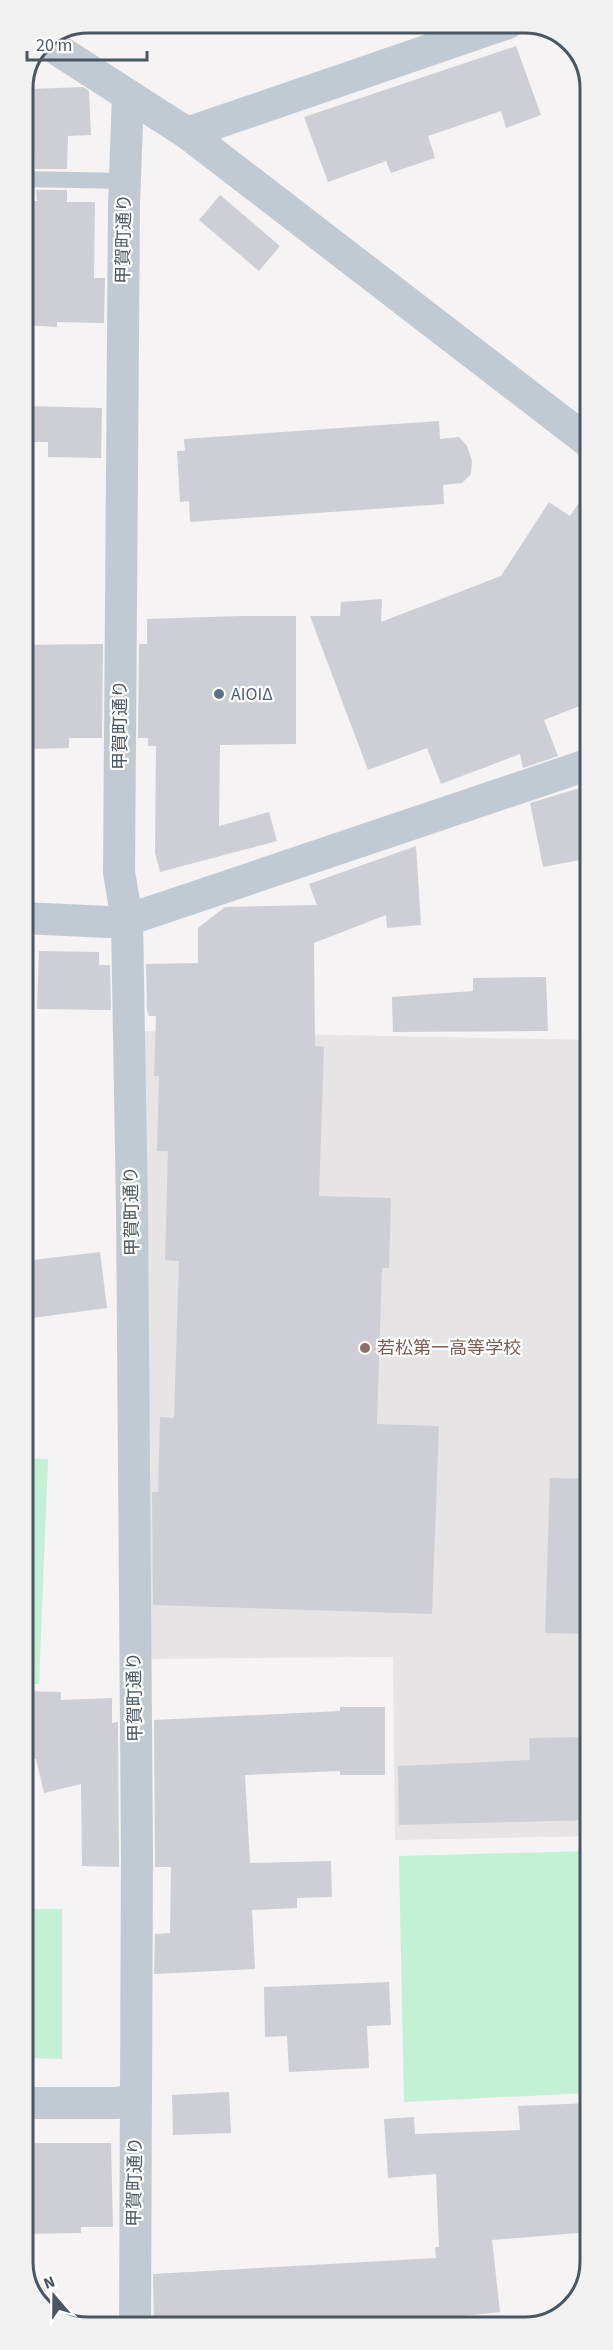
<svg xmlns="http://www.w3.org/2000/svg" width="613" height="2350" font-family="'Source Sans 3','Noto Sans JP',sans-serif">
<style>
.education{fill:#e6e4e5}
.green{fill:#c3f1d5}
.building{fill:#cdcfd5}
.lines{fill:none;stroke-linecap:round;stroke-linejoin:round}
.service{stroke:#c1cad2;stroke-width:16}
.minor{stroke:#c1cad2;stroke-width:32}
.service-dot{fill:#5c6f8a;stroke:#fff;stroke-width:2}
.education-dot{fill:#8d6e63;stroke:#fff;stroke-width:2}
.labels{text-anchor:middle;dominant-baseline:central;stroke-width:4.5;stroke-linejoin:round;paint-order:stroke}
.street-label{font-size:18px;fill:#4a5661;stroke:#fff}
.service-label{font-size:18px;fill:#4e5e75;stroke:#fff;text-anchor:start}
.education-label{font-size:18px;fill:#785e54;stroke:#fff;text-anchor:start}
.rim{fill:none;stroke:#4a5661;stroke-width:3}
</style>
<rect width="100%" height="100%" fill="#f5f3f3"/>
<polygon class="education" points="136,1031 590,1040 590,1836 395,1840 393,1657 145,1659"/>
<g class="green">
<polygon points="23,1458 48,1459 39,1684 23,1684"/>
<polygon points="590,1851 590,2093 404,2102 399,1856"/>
<polygon points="23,1909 62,1909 62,2059 24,2058"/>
</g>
<g class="building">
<polygon points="516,46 541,115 506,128 501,111 428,136 435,158 391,173 386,161 328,182 304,117"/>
<polygon points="83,87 89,91 91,135 68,136 67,169 35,169 31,89"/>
<polygon points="36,190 67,190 67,202 95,202 94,278 105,278 104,323 57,322 57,327 23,325 23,276 30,276 31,201 37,201"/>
<polygon points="220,195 280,246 259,271 199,220"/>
<polygon points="28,406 102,408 101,458 48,457 48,442 27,442"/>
<polygon points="439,421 440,439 459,437 467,446 472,461 471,474 462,483 443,485 444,504 190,522 189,501 180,502 177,451 185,451 184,439"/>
<polygon points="590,487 590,702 544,720 558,756 523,768 520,754 441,784 427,748 368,770 310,616 340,616 341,602 382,599 381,622 501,576 549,502 570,516"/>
<polygon points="240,616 296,616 296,744 220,745 219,826 269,812 277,841 160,872 155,853 156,746 148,746 148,738 138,738 139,644 147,644 147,619"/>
<polygon points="103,644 102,738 69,738 69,748 32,749 32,740 23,740 23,645"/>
<polygon points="590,785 590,858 543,867 530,803"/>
<polygon points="416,846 421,925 387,928 386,915 314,943 315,1046 324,1047 319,1196 391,1198 389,1268 382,1268 377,1424 439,1426 432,1614 153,1605 152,1492 158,1492 160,1417 174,1418 179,1261 165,1260 168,1151 157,1151 159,1076 154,1076 156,1016 149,1016 147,1010 146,964 198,963 198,928 225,907 317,905 309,884"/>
<polygon points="39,951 99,952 99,965 110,965 111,1010 37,1009"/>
<polygon points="546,977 548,1031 393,1032 392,997 473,991 473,978"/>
<polygon points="100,1252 107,1308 32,1318 25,1261"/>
<polygon points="550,1478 590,1479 590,1634 545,1633"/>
<polygon points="23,1691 61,1692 61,1700 112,1698 112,1723 118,1722 119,1867 82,1866 81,1784 44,1793 36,1759 23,1759"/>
<polygon points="340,1707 385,1707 385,1775 340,1775 340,1771 245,1775 250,1863 331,1861 332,1897 297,1898 297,1908 252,1910 255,1969 154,1974 155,1934 170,1933 171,1867 155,1867 154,1720 340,1711"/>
<polygon points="590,1737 590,1820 399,1825 398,1766 530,1760 529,1738"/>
<polygon points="389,1982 391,2025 367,2026 369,2068 289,2072 287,2036 265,2037 264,1987"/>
<polygon points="229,2092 231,2133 173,2135 172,2095"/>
<polygon points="590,2103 590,2232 492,2240 500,2312 400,2323 400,2327 334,2327 333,2317 154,2326 153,2274 436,2258 435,2247 439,2247 436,2174 388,2178 384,2119 414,2117 415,2134 520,2130 518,2106"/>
<polygon points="24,2143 111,2143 113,2227 81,2227 81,2233 24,2234"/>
</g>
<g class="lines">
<polyline class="service" points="23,179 125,181"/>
<g class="minor">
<polyline points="44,41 187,133 590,443"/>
<polyline points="128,95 124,204 119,872 127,920 132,1209 137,1855 135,2327"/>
<polyline points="187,133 508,23"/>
<polyline points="23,918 108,922 127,920 590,764"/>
<polyline points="24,2103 116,2103 136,2100"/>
</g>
</g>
<circle class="service-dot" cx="219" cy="694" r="6"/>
<circle class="education-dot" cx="365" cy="1348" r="6"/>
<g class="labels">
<g class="street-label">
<text transform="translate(124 239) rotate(-89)">甲賀町通り</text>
<text transform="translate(120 725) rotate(-90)">甲賀町通り</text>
<text transform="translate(132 1211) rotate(-91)">甲賀町通り</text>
<text transform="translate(135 1697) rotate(-91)">甲賀町通り</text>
<text transform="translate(135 2182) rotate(-89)">甲賀町通り</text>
</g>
<g class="service-label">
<text x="231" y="694">AIOIΔ</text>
</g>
<g class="education-label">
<text x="377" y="1348">若松第一高等学校</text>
</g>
</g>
<path d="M0 0H613V2350H0ZM88 33H525A55 55 0 0 1 580 88V2262A55 55 0 0 1 525 2317H88A55 55 0 0 1 33 2262V88A55 55 0 0 1 88 33Z" fill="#f1f1f2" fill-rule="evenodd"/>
<path class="rim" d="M88 33H525A55 55 0 0 1 580 88V2262A55 55 0 0 1 525 2317H88A55 55 0 0 1 33 2262V88A55 55 0 0 1 88 33Z"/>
<g transform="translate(54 2296) rotate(340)" stroke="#ffffff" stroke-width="4.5" paint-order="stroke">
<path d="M0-4.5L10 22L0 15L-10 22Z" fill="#4a5661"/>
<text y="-9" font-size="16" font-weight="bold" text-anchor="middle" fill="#4a5661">N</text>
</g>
<path d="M27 51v9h120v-9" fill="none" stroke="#4a5661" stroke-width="3"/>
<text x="36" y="51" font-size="18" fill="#4a5661" stroke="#ffffff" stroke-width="4.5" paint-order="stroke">20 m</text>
</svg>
